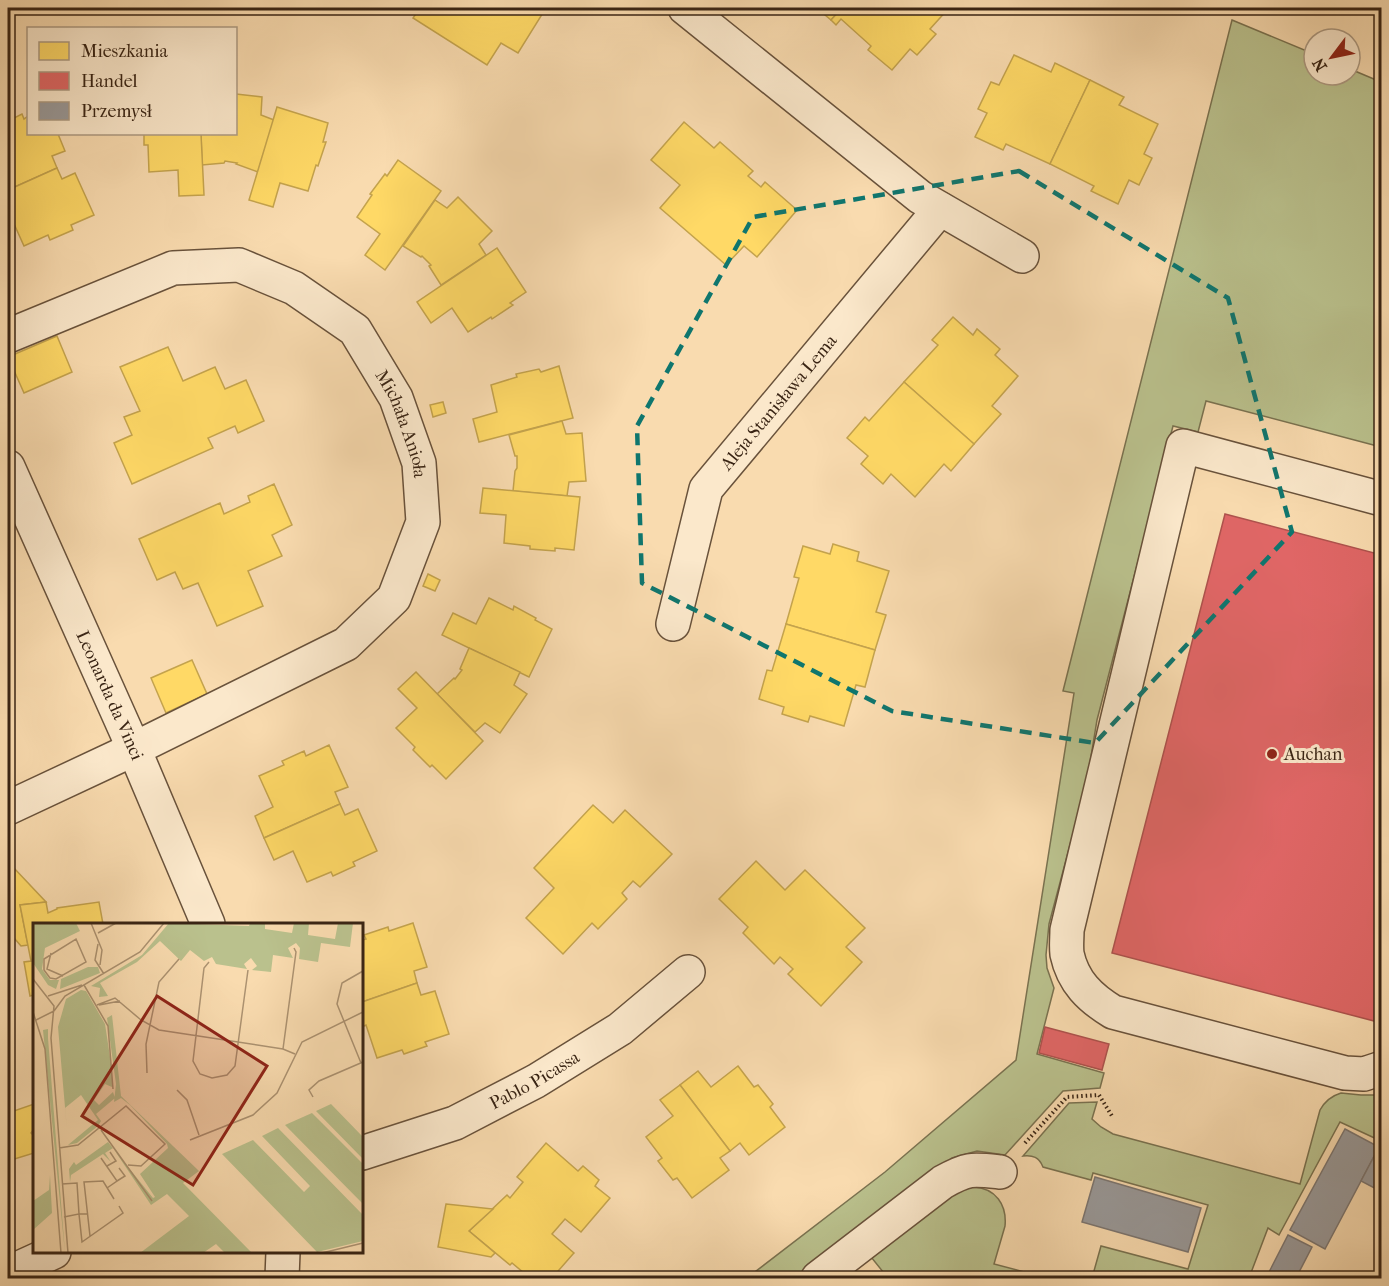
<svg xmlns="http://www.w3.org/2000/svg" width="1389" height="1286" font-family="'IM FELL French Canon',serif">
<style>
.green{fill:#bac18d;stroke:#7a7250;stroke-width:1.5}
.homes{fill:#ffd966;stroke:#c4a34d;stroke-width:1.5}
.shops{fill:#e06666;stroke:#ae524d;stroke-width:1.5}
.industry{fill:#999;stroke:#7c7671;stroke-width:1.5}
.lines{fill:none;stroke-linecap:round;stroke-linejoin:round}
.minor-casing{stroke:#69523b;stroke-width:36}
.path{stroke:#392414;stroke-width:4;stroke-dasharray:1.5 3;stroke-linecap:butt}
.minor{stroke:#fbe8cb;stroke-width:33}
.marked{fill:none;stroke:#0f766e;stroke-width:4.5;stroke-dasharray:12 8;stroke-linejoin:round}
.poi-dot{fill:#8f2418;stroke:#fbe8cb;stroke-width:2}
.labels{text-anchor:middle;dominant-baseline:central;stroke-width:6;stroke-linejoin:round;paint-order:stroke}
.street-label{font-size:18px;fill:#392414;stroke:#fbe8cb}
.poi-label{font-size:18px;fill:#392414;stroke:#fbe8cb;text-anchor:start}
.inset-road{fill:none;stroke:#ac9271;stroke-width:1.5}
.view{fill:#8f2418;fill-opacity:0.15;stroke:#8f2418;stroke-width:3}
.inset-edge{fill:none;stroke:#392414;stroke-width:3}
</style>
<rect width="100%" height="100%" fill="#f9dbaf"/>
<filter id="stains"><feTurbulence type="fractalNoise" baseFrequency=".00333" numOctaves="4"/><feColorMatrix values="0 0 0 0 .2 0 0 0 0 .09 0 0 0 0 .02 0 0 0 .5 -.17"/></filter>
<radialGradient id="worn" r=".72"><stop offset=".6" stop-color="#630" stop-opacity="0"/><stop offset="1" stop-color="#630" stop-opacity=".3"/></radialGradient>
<g class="green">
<polygon points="1232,20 1314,54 1314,75 1350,75 1350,69 1381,82 1381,447 1206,401 1198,432 1173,426 1097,720 1087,781 1049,924 1046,955 1047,968 1054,988 1037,1054 1104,1073 1100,1088 1063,1091 1005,1155 977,1151 952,1158 795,1278 747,1278 885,1172 1016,1060 1074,693 1063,691"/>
<path d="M1341,1093L1361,1095H1381V1141L1340,1122L1279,1235L1268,1228L1249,1278H1092L1101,1246L1188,1269L1208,1205L1093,1173L1091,1180L1043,1167C1039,1157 1033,1155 1023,1156L1069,1103L1097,1102L1092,1119L1101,1127L1113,1134L1300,1184L1320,1110C1325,1101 1331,1096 1341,1093Z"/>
<path d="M973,1187C996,1188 1007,1205 1005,1226L994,1264L1047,1278H888L871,1257L949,1197L962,1190Z"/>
</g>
<g class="homes">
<polygon points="420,8 546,8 518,53 501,43 487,65 413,18"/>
<polygon points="826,8 842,8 831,20 825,15 829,11"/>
<polygon points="842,8 949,8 930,29 936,34 917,55 910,49 892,70 868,50 871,46 841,19 836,25 831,20"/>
<polygon points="1014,55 1051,72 1055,63 1090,80 1050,164 1006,144 1003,150 975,137 987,113 978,109 991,82 999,85"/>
<polygon points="1090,80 1124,97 1119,105 1158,124 1144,154 1152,158 1139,185 1129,180 1118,204 1091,191 1094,186 1050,164"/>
<polygon points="236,94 262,97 261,115 274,120 258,172 236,164 237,163 225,161 224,163 202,165 201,134 236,134"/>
<polygon points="277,107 328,123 323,142 326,142 318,166 316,165 308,191 280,183 273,207 249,200"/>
<polygon points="22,114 24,119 28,116 28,134 58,134 65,151 52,156 57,168 8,190 8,121"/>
<polygon points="684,122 714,148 720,142 753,171 748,176 761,187 765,182 797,210 757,257 744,246 726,265 660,208 680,185 651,160"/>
<polygon points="144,134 201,134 204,195 179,196 178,170 149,172 148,145 144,145"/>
<polygon points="398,160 441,191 385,270 365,255 380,234 357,217 372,195 370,194 385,174 387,176"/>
<polygon points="57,168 62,179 75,173 94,215 71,225 73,230 50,240 48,235 24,246 10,215 8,216 8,190"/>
<polygon points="458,197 492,231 479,244 486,255 441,285 429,266 431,265 422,256 421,257 403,246 435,200 447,208"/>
<polygon points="497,248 526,292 510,303 513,305 492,319 491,317 468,332 452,308 431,323 417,302"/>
<polygon points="953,317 973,335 977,329 1000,349 995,355 1018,376 992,406 1001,414 974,444 904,382 938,345 932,340"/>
<polygon points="57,336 72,372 24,393 8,357"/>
<polygon points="168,347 183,381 215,367 225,389 246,380 264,421 238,433 235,426 208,438 213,448 132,484 114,443 132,435 124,417 140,411 120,367"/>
<polygon points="559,366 573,418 479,442 473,419 497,412 491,385 517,377 516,374 539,369 541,372"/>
<polygon points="904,382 974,444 951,471 944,464 915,497 891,474 883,484 861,464 868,456 847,438 865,417 869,421"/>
<polygon points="443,402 446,413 433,417 430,405"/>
<polygon points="562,421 566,434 582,433 586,481 569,482 567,496 513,491 515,471 517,468 517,456 515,456 509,435"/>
<polygon points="274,484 292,525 272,535 282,556 248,571 263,606 217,626 198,583 183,589 175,572 157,580 139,539 220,503 224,514 250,502 248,496"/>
<polygon points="483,488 580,497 574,550 555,548 555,551 530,549 530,546 504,543 506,515 480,513"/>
<polygon points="833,544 859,552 857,561 889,571 876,612 886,615 875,650 786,624 799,578 794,577 803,546 830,554"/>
<polygon points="428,574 440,580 435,591 423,586"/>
<polygon points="489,598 513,610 514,606 536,618 535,620 552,629 529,677 442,635 453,613 476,624"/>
<polygon points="786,624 875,650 865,687 856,685 844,726 810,716 808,722 782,714 784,707 759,699 767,670 772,671"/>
<polygon points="469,648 520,672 514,685 527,694 500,733 485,723 475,732 437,694 454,678 455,679 462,670 460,669"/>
<polygon points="192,660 207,694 166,713 151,678"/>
<polygon points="416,672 483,741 446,779 432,765 430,767 413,750 415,747 396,728 417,708 398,689"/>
<polygon points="329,745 348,787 335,792 340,804 264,838 255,816 273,807 259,776 284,765 282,761 304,751 306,756"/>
<polygon points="340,804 345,815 358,809 377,851 353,862 355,866 333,876 331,872 307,882 293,851 274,860 264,838"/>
<polygon points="593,805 613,823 625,810 672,854 640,887 633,881 622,893 627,899 598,929 592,923 563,954 526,918 554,888 534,868"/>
<polygon points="756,861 785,890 805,870 865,928 846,947 862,962 821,1006 788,974 793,969 780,957 774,964 743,933 748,927 719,899"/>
<polygon points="13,867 46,902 20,905 28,945 21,946 8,931 8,871"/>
<polygon points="46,902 48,913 57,909 57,908 99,902 103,924 34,924 34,995 30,996 24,962 31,961 20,905"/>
<polygon points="413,923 427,967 414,971 417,983 362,1002 362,940 366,939 364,935 388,927 389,931"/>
<polygon points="417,983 421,995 435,991 449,1034 425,1042 427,1046 404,1054 402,1050 377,1058 366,1025 362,1027 362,1002"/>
<polygon points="738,1066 754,1087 758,1085 773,1104 770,1107 785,1127 749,1155 740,1143 730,1151 680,1085 698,1071 711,1087"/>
<polygon points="680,1085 730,1151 720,1158 729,1170 692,1198 677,1178 673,1180 658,1161 662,1158 646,1137 673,1116 660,1100"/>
<polygon points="34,1104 34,1129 31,1133 34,1136 34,1153 8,1161 8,1113"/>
<polygon points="546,1143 578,1171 583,1166 599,1180 595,1186 610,1198 581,1232 565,1219 552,1234 574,1253 573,1254 552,1278 530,1278 512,1263 510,1265 469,1231 507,1195 510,1198 523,1182 517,1177"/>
<polygon points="446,1204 493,1209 469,1231 495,1253 491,1257 438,1247"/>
</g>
<g class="shops">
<polygon points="1225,514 1382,555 1382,955 1380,962 1382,963 1382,1009 1378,1022 1112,953"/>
<polygon points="1045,1027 1109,1044 1102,1070 1039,1053"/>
</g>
<g class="industry">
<polygon points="1345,1129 1379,1147 1325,1249 1290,1230"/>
<polygon points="1379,1147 1382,1148 1382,1192 1361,1181"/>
<polygon points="1095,1177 1201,1208 1188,1252 1082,1222"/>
<polygon points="1288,1235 1312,1247 1296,1278 1266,1278"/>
</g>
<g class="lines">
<g class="minor-casing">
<g id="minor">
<polyline points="685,8 920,197 1022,256"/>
<path id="s1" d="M8,336L173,268L239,265L294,288L355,330L396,398L419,463L423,522L394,598L346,644L134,749L8,808"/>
<path id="s2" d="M8,467L134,749L208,924"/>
<path d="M1382,499L1183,446L1067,930C1067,938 1066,946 1067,954C1073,982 1090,998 1113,1012L1345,1073L1364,1074L1382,1068"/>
<path id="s3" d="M673,624L706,489L940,209"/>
<path id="s4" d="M362,1153L455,1123L536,1081L620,1029L688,972"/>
<polyline points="8,1273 54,1252"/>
<polyline points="282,1278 283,1252"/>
<path d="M818,1278L943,1182C968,1168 972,1169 1000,1172"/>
</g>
</g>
<polyline class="path" points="1025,1143 1067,1097 1099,1095 1112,1116"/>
<use href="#minor" class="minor"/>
</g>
<path class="marked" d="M1019,171L1228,298L1292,532L1095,743L892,711L642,583L637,426L753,217Z"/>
<circle class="poi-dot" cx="1272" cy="754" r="6"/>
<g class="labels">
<g class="street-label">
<text stroke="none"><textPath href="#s3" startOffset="252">Aleja Stanisława Lema</textPath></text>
<text stroke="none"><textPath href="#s1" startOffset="484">Michała Anioła</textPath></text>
<text stroke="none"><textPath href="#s2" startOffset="250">Leonarda da Vinci</textPath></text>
<text stroke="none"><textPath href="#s4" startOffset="188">Pablo Picassa</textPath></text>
</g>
<g class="poi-label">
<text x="1284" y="754">Auchan</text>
</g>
</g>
<g transform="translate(33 923)">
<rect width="330" height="330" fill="#f9dbaf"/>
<path d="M0,0H43L47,8L12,25L9,46L17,57H26L23,66L15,62L0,40ZM136,0L216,3L217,0H232V6L259,10L261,0H276L275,12L302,16L305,0H320L317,24L288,20L285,39L266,36L267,25L263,20L255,25L260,35L240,32L238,49L219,47L224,43L218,35L211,41L214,46L183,41L179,34L171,38L157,27L148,38L127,18L104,39L67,60L75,73L66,74L67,65L58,63L109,32ZM55,44H65L67,50L27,66L28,56ZM48,67L53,68L72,101L79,147H75L79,150V164L72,161L61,177L66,182L80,169L82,175L63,191L68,198L65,203L44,220L35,222L65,197L48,172L32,185L34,207L25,104L33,76ZM79,92L88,173L166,248L150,260L219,330H192L183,321L170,330H107L156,293L134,271L118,282L80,225L72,230L78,239L70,231L38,252L37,259L36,246L41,239L43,242L75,219L120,275L122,274L107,251L135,225L134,221L97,182L88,175L81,179L83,161L74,95ZM15,106V115L32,330L10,107ZM298,181L330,214V236L283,188ZM279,190L330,241V281L252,202ZM245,205L330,292V318L284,329L189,231L220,217L271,269L277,263L229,213ZM17,252L19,290L0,307V278L16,267Z" fill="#bac18d"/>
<path class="inset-road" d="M58,0L69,27L67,42M65,10L83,0M43,16L53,39L23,56L17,55L11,47V36ZM65,21L62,37L71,51M18,30L14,46L30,53M176,39L171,45L160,138L167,151L179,155L194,152L202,143L215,47M0,56L21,83L18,115L35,330M51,62L75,103L80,166M15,73L49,62M64,82L82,75L108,97L126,107L250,126L262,131M66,82L87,78M21,88L32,73L107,29L131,0M0,89L12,126L28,330M3,97L21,88M250,126L263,29L261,25M328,140L304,81L309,60L330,48M114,150L113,121L126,59L146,36M144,167L154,177L166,212M280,174L276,167L286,158L330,139M68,207L119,278M157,217L220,192L244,170L269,119L330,89M26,225L45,222L93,183L132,221L108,243L95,242M68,235L84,258L74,265M74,243L83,238L77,229M84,258L92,253L86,245M29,261L44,260L46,291L31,294M54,291H46L49,319L90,290L86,283M57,313L51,259L70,258L81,276M289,330L330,320"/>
<path class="view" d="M124,73L234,143L160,262L49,193Z"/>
<rect width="330" height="330" class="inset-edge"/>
</g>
<rect width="1389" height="1286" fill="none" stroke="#f9dbaf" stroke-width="30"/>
<rect x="9" y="9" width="1371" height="1268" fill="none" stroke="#392414" stroke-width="3"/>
<rect x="15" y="15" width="1359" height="1256" fill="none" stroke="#392414" stroke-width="1.5"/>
<rect x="27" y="27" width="210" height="108" fill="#fbe8cb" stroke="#ad9a82" stroke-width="1.5"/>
<rect x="39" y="42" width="30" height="18" fill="#ffd966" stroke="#ad9a82" stroke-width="1.5"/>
<text x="81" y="57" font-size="18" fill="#392414">Mieszkania</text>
<rect x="39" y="72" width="30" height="18" fill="#e06666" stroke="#ad9a82" stroke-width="1.5"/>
<text x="81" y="87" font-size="18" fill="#392414">Handel</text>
<rect x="39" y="102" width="30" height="18" fill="#999999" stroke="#ad9a82" stroke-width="1.5"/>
<text x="81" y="117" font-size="18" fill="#392414">Przemysł</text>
<g transform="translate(1332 57) rotate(238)"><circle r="28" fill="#fbe8cb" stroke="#ad9a82" stroke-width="1.5"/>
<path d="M0-4.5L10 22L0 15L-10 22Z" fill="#8f2418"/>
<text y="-9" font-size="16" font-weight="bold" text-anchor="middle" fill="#392414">N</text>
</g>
<rect width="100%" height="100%" filter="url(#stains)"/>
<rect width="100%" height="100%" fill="url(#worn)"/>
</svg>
